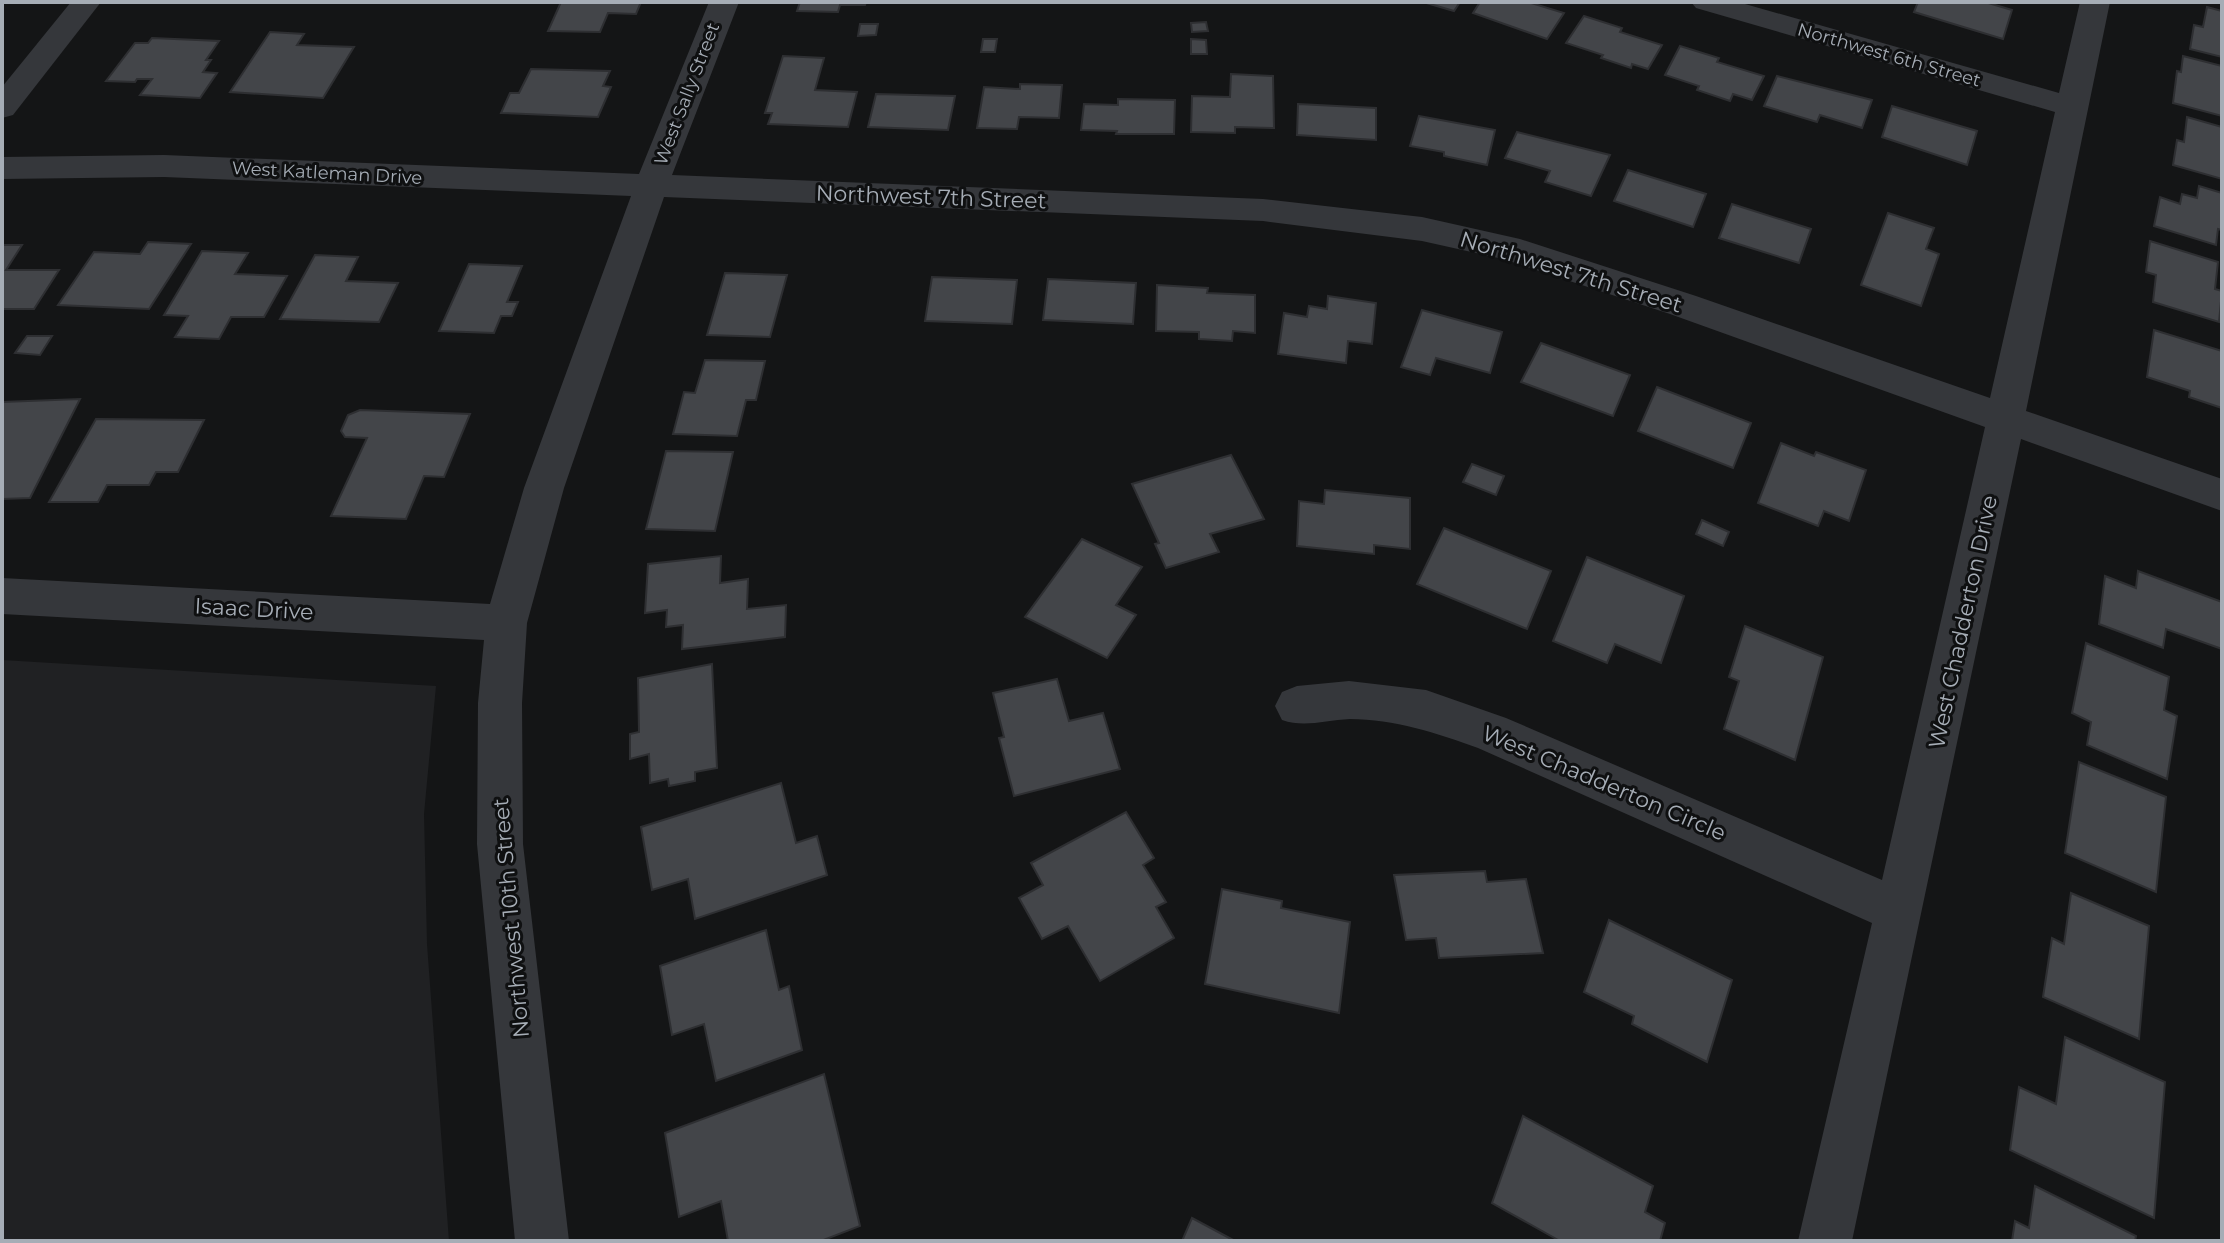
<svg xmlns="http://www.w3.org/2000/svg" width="2224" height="1243" font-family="Montserrat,sans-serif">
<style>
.built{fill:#202123}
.building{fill:#434549;stroke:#2e2f32;stroke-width:2}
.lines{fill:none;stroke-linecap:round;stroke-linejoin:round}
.street{fill:#35373b;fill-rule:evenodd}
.labels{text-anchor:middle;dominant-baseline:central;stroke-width:6;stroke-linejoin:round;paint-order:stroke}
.far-street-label{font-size:18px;fill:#a6adb6;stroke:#0f1011}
.street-label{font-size:22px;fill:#a6adb6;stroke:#0f1011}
</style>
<rect width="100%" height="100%" fill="#141516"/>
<polygon class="built" points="2,660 436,686 424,814 427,944 449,1241 2,1241"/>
<g class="building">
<polygon points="561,2 641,2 636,14 608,13 600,32 548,31"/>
<polygon points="800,2 866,2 865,5 840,5 838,12 797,11"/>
<polygon points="1423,2 1460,2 1454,11"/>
<polygon points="1480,2 1528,2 1564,13 1547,39 1473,13"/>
<polygon points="1918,2 1985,2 2012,10 2003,39 1914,12"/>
<polygon points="2207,7 2222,11 2222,57 2190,49 2194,25 2203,27"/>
<polygon points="1584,16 1622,28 1620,32 1662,45 1648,69 1632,64 1631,68 1601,58 1603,55 1566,43"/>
<polygon points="1206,22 1208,31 1192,32 1191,23"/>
<polygon points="860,24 878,24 876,35 858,36"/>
<polygon points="270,32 304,34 297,45 354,47 323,98 230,92"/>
<polygon points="152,38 219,41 206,60 211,60 203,72 217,73 200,98 140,95 152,79 137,79 135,82 106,81 135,43 148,43"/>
<polygon points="983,39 997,39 995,52 981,52"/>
<polygon points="1191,39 1206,40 1207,54 1191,54"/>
<polygon points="1680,46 1719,58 1717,62 1764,76 1752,100 1733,94 1730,101 1697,90 1699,86 1665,75"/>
<polygon points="783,56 824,58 815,90 857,92 848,127 768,124 772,113 765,113"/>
<polygon points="2183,56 2222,66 2222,116 2173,103 2177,71 2181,72"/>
<polygon points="531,69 610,71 603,86 611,87 598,117 501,113 510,93 519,93"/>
<polygon points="1231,74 1273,76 1274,128 1235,127 1235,133 1191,132 1192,96 1230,97"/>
<polygon points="1777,76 1872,100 1862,128 1820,115 1817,122 1764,106"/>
<polygon points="1020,84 1062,85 1059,118 1019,117 1017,129 977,128 984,87 1020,89"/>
<polygon points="876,94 955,96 948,130 868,127"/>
<polygon points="1118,99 1175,100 1174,134 1116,134 1117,131 1081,130 1084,104 1118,105"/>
<polygon points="1298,104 1376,108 1376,140 1297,135"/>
<polygon points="1892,106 1977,131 1967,165 1882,137"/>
<polygon points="1419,116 1495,130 1487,165 1444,156 1444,152 1410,146"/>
<polygon points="2187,117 2222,127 2222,179 2173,165 2177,140 2184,142"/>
<polygon points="1517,132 1610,155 1591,196 1545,182 1550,171 1505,158"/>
<polygon points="1628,170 1706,194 1693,227 1614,201"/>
<polygon points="2199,186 2222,193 2222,230 2218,229 2216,245 2154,226 2160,197 2180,204 2182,194 2197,198"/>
<polygon points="1732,204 1811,229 1799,263 1719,238"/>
<polygon points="1888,213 1934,228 1926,249 1939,254 1921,306 1861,285"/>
<polygon points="2150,241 2218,262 2215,289 2222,291 2219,322 2153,302 2156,275 2146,272"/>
<polygon points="148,242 191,244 149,309 58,305 94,252 140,254"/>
<polygon points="2,245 22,245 6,270 59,270 34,309 2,309"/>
<polygon points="202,251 248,253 235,274 287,276 264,317 231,317 219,339 175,337 188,316 164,315"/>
<polygon points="315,255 358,257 346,281 398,283 379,322 280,319"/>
<polygon points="469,264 522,266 507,302 518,302 512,316 501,316 494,333 439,331"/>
<polygon points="725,273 787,275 770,337 707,335"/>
<polygon points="932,277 1017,280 1012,324 925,321"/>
<polygon points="1048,279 1136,283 1133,324 1043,320"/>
<polygon points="1157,285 1208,288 1207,293 1255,295 1255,333 1233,331 1232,341 1199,339 1199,332 1156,331"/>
<polygon points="1328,296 1376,303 1372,344 1348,341 1346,363 1278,354 1284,313 1307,317 1309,306 1327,309"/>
<polygon points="1422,310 1502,332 1490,373 1436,358 1430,375 1401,367"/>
<polygon points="2154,330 2222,351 2222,408 2189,397 2190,391 2147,377"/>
<polygon points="27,336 52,336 40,355 15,353"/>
<polygon points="1541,343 1630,375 1613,416 1521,382"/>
<polygon points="705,360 765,361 756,400 746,400 737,436 673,434 684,392 695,393"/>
<polygon points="1657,387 1751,423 1733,468 1638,431"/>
<polygon points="80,399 30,498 2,499 2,402"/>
<polygon points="360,410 470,414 444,477 424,476 406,519 331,516 367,438 345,437 341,431 348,415"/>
<polygon points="96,419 204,420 178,472 156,472 149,485 107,485 98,502 49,502"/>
<polygon points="1781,443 1814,456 1816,452 1866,470 1849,521 1824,511 1818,526 1758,503"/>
<polygon points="666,451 733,452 715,531 646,529"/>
<polygon points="1231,455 1264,519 1210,534 1219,552 1166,568 1155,544 1159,543 1132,484"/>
<polygon points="1472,464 1504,476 1496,495 1463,482"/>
<polygon points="1325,490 1410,498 1410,549 1374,545 1374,554 1297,546 1299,501 1324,504"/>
<polygon points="1702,520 1729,532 1723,546 1696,534"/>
<polygon points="1444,528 1551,571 1527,629 1417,584"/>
<polygon points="1082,539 1142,567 1116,605 1136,615 1107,658 1025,617"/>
<polygon points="721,556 720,583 748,579 747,609 786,605 785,637 682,649 683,625 666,627 667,610 645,613 648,564"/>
<polygon points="1587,557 1684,596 1661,663 1615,644 1607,663 1553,641"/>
<polygon points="2138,571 2222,602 2222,649 2166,629 2163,648 2099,624 2105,576 2136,588"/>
<polygon points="1745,626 1823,657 1795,760 1724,729 1739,681 1729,677"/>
<polygon points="2086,643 2169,677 2164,710 2177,716 2167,779 2087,745 2091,722 2072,713"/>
<polygon points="712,664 717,768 695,772 695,781 669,786 668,779 650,783 649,754 630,759 630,734 639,732 638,678"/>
<polygon points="1057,679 1069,721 1103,713 1120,769 1014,796 999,738 1004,737 993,693"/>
<polygon points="2079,762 2166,797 2156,892 2065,853"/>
<polygon points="781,783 796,843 817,836 827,875 695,919 688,879 652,890 641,827"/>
<polygon points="1126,812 1154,858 1143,865 1166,902 1156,907 1174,938 1100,981 1068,926 1042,939 1019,898 1043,885 1031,863"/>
<polygon points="1485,871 1487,882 1526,879 1543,953 1439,958 1436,938 1406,940 1394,875"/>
<polygon points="1222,889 1282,901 1281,908 1350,922 1339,1013 1205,984"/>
<polygon points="2071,893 2149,926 2139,1039 2043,997 2052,938 2064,944"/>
<polygon points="1609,920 1732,980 1707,1062 1632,1024 1634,1016 1584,992"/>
<polygon points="766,930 779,990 789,986 802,1050 716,1081 704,1024 672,1035 660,966"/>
<polygon points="2065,1037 2165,1082 2154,1218 2010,1150 2019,1087 2056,1104"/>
<polygon points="824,1074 860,1226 821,1241 728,1241 721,1201 679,1217 665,1133"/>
<polygon points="1523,1116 1653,1186 1645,1212 1665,1223 1660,1241 1560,1241 1492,1203"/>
<polygon points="2035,1186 2136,1236 2135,1241 2012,1241 2015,1221 2029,1228"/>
<polygon points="1192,1218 1235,1241 1182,1241"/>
</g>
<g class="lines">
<g class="street">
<polygon points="71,2 101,2 13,115 2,118 2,87"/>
<path d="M709,2H739L672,175L1263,199L1422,217L1520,239L1696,296L1990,398L2055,112L1696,8L1691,2H1738L2059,93L2080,2H2110L2026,411L2222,479V511L2021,439L1852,1241H1798L1872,923L1478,748C1437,733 1394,719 1350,719C1325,720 1305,728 1282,720L1275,706L1282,692L1297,686L1349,681L1426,690L1506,718L1882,880L1985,427L1670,314L1503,259L1422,241L1263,221L664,197L564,488L527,623L522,703L523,844L569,1241H515L477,844L478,703L484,640L2,614V578L490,604L524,488L631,196L164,177L2,179V157L164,155L639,174Z"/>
</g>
</g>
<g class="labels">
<g class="far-street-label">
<text transform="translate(1889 55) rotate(16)">Northwest 6th Street</text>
<text transform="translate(687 94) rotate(-69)">West Sally Street</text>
<text transform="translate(327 173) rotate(3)">West Katleman Drive</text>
</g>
<g class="street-label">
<text transform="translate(931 197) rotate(2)">Northwest 7th Street</text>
<text transform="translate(1571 272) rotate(17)">Northwest 7th Street</text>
<text transform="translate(254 609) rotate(3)">Isaac Drive</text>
<text transform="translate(1963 622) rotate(-78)">West Chadderton Drive</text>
<text transform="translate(1604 783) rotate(23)">West Chadderton Circle</text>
<text transform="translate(511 918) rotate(-95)">Northwest 10th Street</text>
</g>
</g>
<rect width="2224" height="1243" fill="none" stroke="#a6adb6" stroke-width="8"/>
</svg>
